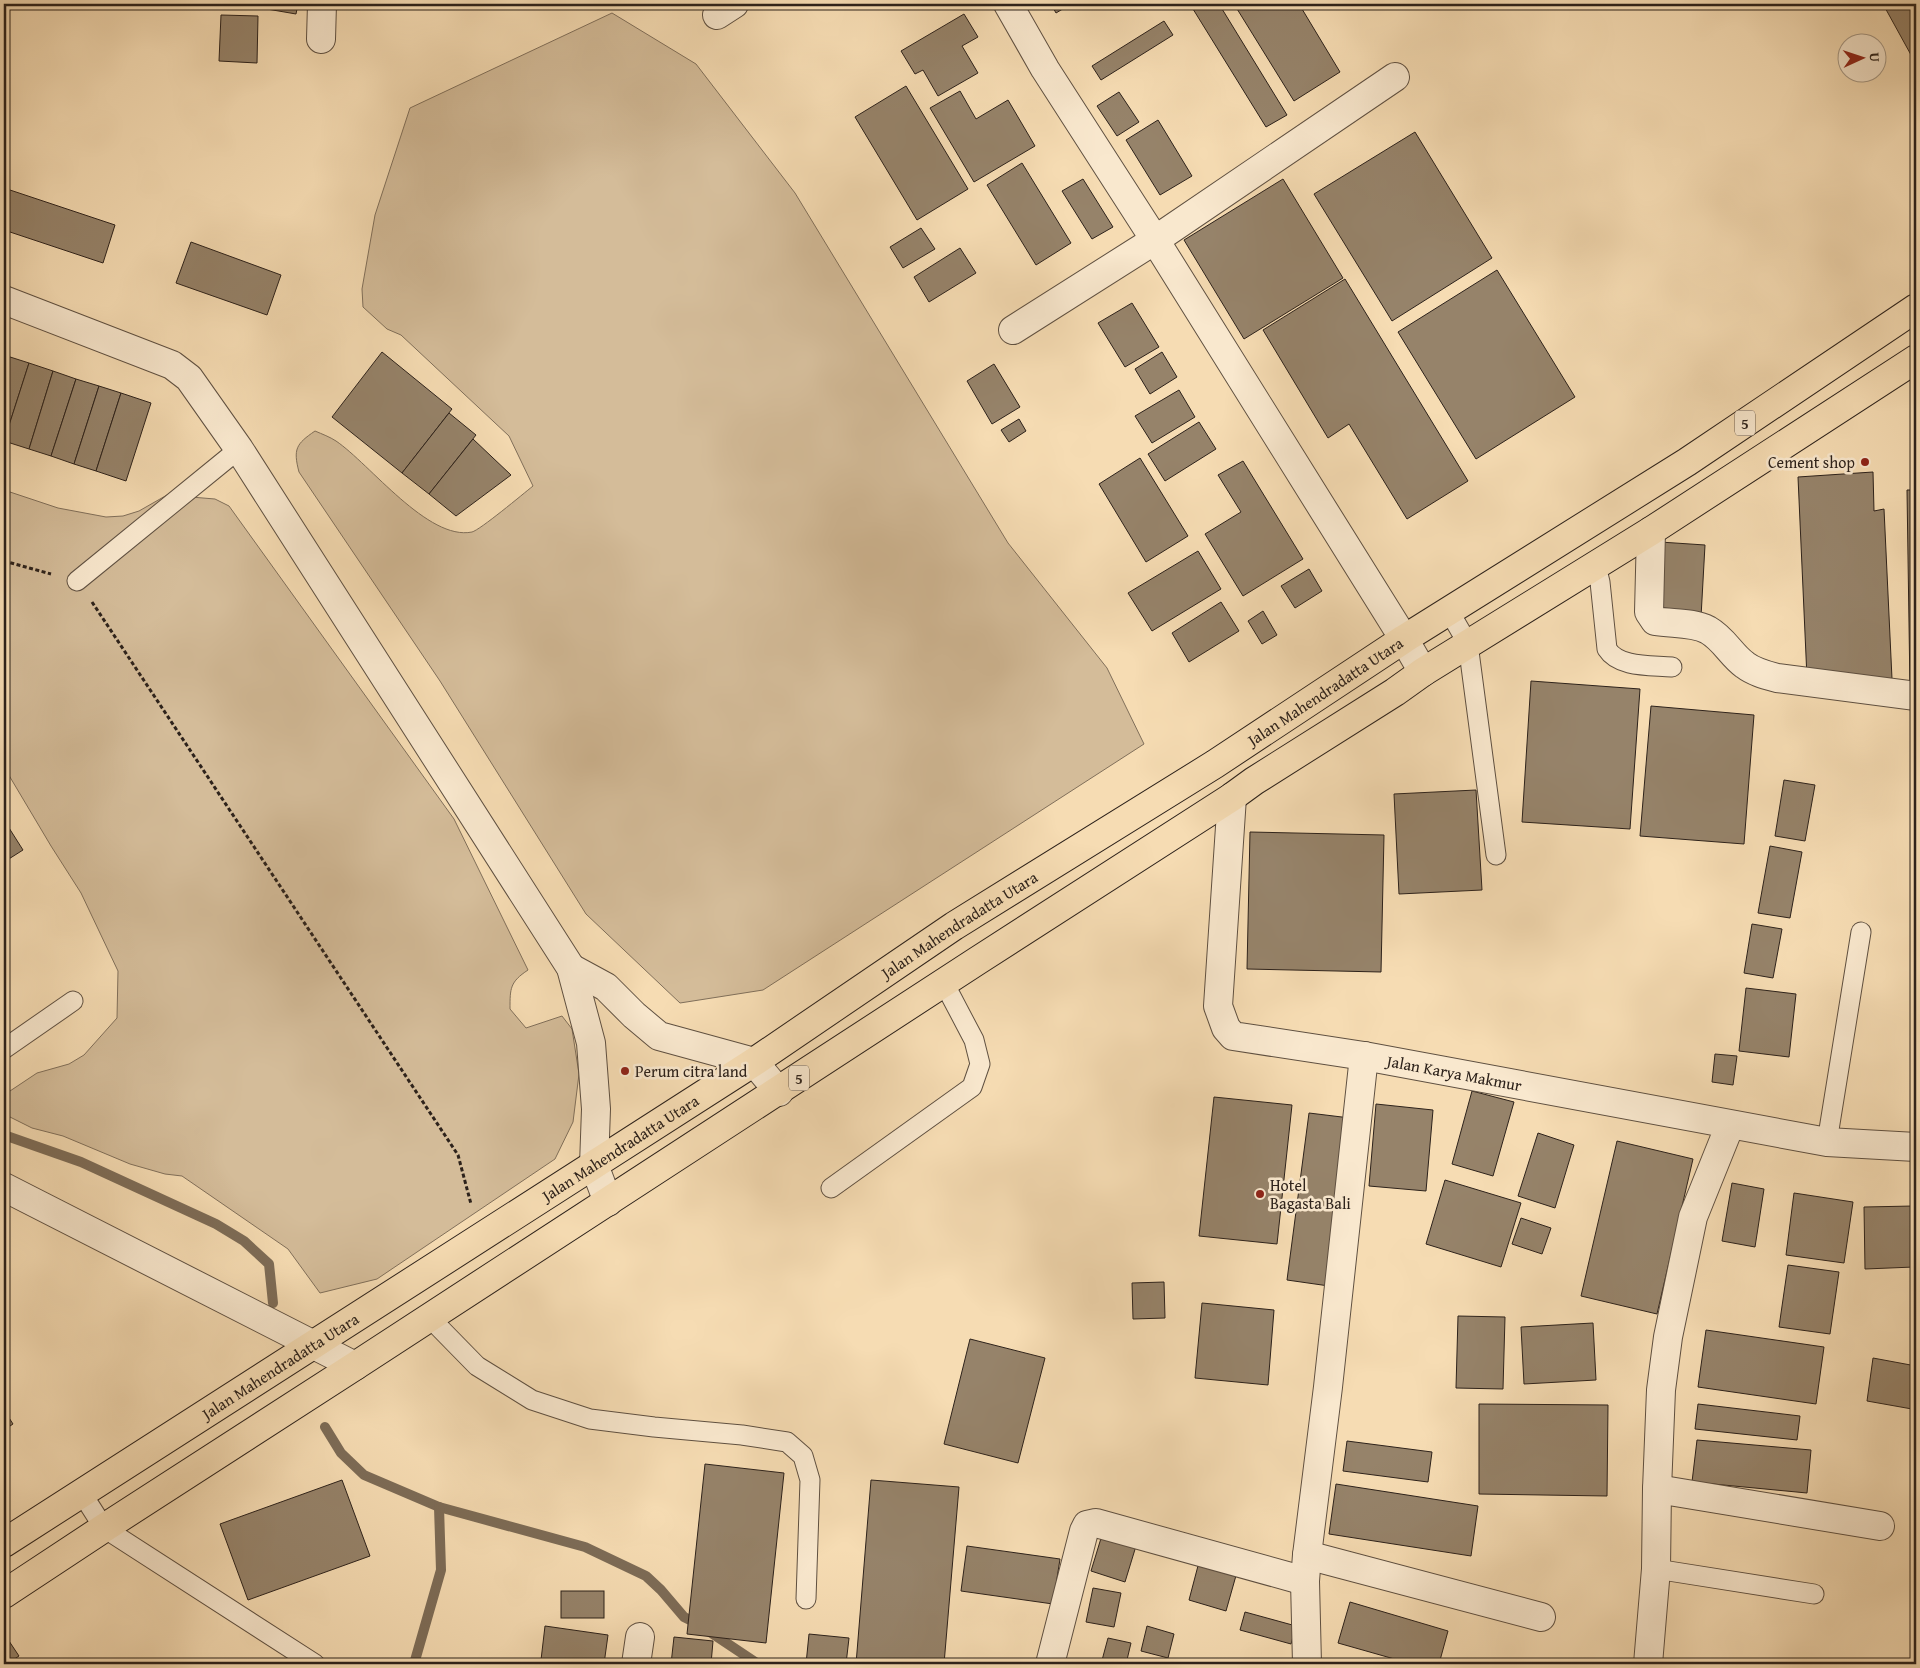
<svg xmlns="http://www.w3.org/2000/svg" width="1920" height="1668" font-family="'Gentium Book Plus',serif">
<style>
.green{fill:#d4bc99;stroke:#806f5a}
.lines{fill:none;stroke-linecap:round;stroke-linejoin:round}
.stream{stroke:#7d6c57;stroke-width:10}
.building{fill:#96836a;stroke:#2d221b}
.lane-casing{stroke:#5f5041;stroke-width:21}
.street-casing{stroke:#5f5041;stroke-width:30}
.highway-casing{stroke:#2d221b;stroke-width:30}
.path{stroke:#2d221b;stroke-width:3;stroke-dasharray:4 2.5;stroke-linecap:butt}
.lane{stroke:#f9e8ce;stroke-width:19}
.street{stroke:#f9e8ce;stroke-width:28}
.highway{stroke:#f6dcb3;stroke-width:28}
.poi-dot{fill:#8f2418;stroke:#f9e8ce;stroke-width:2}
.labels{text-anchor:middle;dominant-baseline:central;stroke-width:5;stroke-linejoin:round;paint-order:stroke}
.shield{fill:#f9e8ce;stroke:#6a5d51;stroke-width:1}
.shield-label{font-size:15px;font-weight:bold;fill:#2d221b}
.poi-label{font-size:16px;fill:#2d221b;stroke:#f9e8ce;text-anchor:start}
.street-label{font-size:16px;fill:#2d221b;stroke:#f9e8ce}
</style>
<rect width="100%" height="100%" fill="#f6dcb3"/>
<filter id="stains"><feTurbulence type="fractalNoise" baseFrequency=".004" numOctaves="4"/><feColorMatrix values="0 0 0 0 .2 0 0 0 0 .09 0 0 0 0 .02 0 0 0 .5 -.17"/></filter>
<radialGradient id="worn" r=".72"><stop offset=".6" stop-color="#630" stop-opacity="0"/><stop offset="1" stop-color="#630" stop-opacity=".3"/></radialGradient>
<g class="green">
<path d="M612,13L696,64L795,193L1008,543L1107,668L1144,744L763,990L680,1003L586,914L440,681L299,472C293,449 296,444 315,431C322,434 330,437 336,441C370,464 428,541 472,532C480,530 523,494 533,486L509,436L401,335L387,329L363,307L362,289L375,215L410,108Z"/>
<path d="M4,490L58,508L106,517L123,516L139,511L167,495L215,499L229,506L454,819L528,970C510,982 510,988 510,1009L526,1028L562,1016L572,1029L579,1074L573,1122L555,1159L377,1279L320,1293L288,1249L182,1176L165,1174L130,1164L63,1136L32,1128L4,1114V1095L37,1073L69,1064L84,1055L117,1018L118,971L81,893L51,846L4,767Z"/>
</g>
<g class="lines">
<g class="stream">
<polyline points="4,1135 81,1162 216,1224 244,1241 269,1264 273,1303"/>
<polyline points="325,1427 341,1453 364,1475 439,1507 585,1547 646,1576 661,1590 684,1617 698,1624 758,1664"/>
<polyline points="414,1664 441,1570 439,1507"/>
</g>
</g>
<g class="building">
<polygon points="238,4 298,4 296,14"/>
<polygon points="1051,4 1071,4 1056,13"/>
<polygon points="1202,4 1219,4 1287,115 1266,127 1193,9"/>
<polygon points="1234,4 1299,4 1340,72 1294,101"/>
<polygon points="1883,4 1916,4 1916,64"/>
<polygon points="964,14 978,37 962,46 978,73 938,96 923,70 915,74 901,51"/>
<polygon points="221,15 258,16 257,63 219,61"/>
<polygon points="1164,21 1173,35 1101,80 1092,66"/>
<polygon points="906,86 968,189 917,220 855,117"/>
<polygon points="960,91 976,119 1008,100 1035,146 974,182 930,108"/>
<polygon points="1119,92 1139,122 1117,136 1097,106"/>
<polygon points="1158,120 1192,176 1160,195 1126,140"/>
<polygon points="1415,132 1492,258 1392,321 1314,194"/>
<polygon points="1022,163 1071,243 1036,265 987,185"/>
<polygon points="1083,179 1113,227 1092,239 1062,191"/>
<polygon points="1283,179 1343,278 1244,339 1184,240"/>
<polygon points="4,188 115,225 103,263 4,230"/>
<polygon points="921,228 935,249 903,268 890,247"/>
<polygon points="191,242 281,275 267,315 176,283"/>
<polygon points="960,248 976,273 929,302 914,277"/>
<polygon points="1497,270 1575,397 1476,459 1398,332"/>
<polygon points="1345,279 1468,481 1407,519 1349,424 1328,438 1263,330"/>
<polygon points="1132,303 1159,347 1125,367 1098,323"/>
<polygon points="382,352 452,409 402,473 332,417"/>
<polygon points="1162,352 1177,377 1150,394 1135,369"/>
<polygon points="7,356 29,363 4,441 4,366"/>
<polygon points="29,363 53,371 29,449 4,441"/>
<polygon points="994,364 1020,407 992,424 967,381"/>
<polygon points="53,371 76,379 51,456 29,449"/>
<polygon points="76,379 99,386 74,464 51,456"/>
<polygon points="99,386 121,393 96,471 74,464"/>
<polygon points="1179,390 1195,417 1152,443 1135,416"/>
<polygon points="121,393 151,403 126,481 96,471"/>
<polygon points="449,413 476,435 429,494 402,473"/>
<polygon points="1019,419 1026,431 1009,442 1001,430"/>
<polygon points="1199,422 1216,449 1165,481 1148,454"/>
<polygon points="473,439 511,475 456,516 429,494"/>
<polygon points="1140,458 1188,536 1146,562 1099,484"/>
<polygon points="1243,461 1303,559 1243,596 1205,534 1241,512 1218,475"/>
<polygon points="1873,472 1874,511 1884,509 1892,679 1807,678 1798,477"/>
<polygon points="1907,490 1916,490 1916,690 1910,690"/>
<polygon points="1660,542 1705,545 1701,617 1655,613"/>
<polygon points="1198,551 1221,589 1152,631 1128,593"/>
<polygon points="1309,569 1322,591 1295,608 1281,586"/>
<polygon points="1221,602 1239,631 1189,662 1172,633"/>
<polygon points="1263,611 1277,635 1262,644 1248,621"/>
<polygon points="1531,681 1640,689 1630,829 1522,822"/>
<polygon points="1651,706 1754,715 1744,844 1640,836"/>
<polygon points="1784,780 1815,785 1805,841 1775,836"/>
<polygon points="1476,790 1482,890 1399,894 1394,794"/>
<polygon points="4,820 23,850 4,862"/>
<polygon points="1250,832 1384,835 1381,972 1247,969"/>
<polygon points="1770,846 1802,852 1790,918 1758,913"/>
<polygon points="1752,924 1782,929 1773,978 1744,973"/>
<polygon points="1746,988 1796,994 1789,1057 1739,1051"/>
<polygon points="1715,1054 1737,1056 1733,1085 1712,1082"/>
<polygon points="1472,1091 1514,1102 1493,1176 1452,1164"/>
<polygon points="1214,1097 1292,1105 1277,1244 1199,1236"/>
<polygon points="1376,1104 1433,1110 1426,1191 1369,1186"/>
<polygon points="1309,1113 1350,1118 1329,1286 1287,1280"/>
<polygon points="1538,1133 1574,1145 1555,1208 1518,1196"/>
<polygon points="1617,1141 1693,1159 1657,1314 1581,1296"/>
<polygon points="1445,1180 1521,1203 1501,1267 1426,1244"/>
<polygon points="1732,1183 1764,1189 1755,1247 1722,1241"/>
<polygon points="1794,1193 1853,1202 1844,1263 1786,1255"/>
<polygon points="1913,1206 1914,1267 1865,1269 1864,1207"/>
<polygon points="1521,1218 1551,1228 1542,1254 1512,1244"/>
<polygon points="1788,1265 1839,1272 1830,1334 1779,1327"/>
<polygon points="1164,1282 1165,1318 1133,1319 1132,1283"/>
<polygon points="1202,1303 1274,1310 1268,1385 1195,1378"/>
<polygon points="1458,1316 1505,1317 1503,1389 1456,1388"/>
<polygon points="1593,1323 1596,1380 1524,1384 1521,1327"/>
<polygon points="1706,1330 1824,1347 1816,1404 1698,1387"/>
<polygon points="970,1339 1045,1358 1018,1463 944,1444"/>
<polygon points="1873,1358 1916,1366 1916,1383 1912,1409 1867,1401"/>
<polygon points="1479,1404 1608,1405 1607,1496 1479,1494"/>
<polygon points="1698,1404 1800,1416 1797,1440 1695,1429"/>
<polygon points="4,1410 13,1424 4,1430"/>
<polygon points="1697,1440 1811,1450 1807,1493 1692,1482"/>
<polygon points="1347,1441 1432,1452 1428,1482 1343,1471"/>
<polygon points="705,1464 784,1473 766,1643 687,1634"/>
<polygon points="342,1480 370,1556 248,1600 220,1524"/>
<polygon points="871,1480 959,1487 944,1664 856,1664"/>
<polygon points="1336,1484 1478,1506 1471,1556 1329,1534"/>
<polygon points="1102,1535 1136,1546 1125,1582 1091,1571"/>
<polygon points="967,1546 1060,1559 1053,1604 961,1591"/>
<polygon points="1199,1562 1237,1572 1226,1611 1189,1600"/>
<polygon points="1093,1588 1121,1593 1114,1627 1086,1622"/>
<rect x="561" y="1591" width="43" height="27"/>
<polygon points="1350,1602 1448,1631 1439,1664 1412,1664 1338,1643"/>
<polygon points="1245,1612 1296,1626 1291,1644 1240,1630"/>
<polygon points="545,1626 608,1635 604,1664 574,1664 541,1660"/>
<polygon points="1147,1626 1174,1634 1168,1658 1141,1651"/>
<polygon points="809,1634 849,1638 846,1664 806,1664"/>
<polygon points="5,1635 19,1656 7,1664 4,1664 4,1636"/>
<polygon points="674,1637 713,1641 711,1664 671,1664"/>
<polygon points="1108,1638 1131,1643 1126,1664 1101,1664"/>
<polygon points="722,1659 745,1664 721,1664"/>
</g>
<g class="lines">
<g class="lane-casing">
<g id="lane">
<path d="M1596,566L1600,582L1607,649C1619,668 1651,665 1672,667"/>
<polyline points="77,581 239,449"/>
<polyline points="1449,611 1468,644 1496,855"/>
<polyline points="4,1049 73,1001"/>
<polyline points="1827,1142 1861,932"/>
<polyline points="831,1188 972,1087 980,1064 974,1040 944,983"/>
<polyline points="429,1317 477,1366 532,1400 590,1419 654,1427 742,1435 787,1442 803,1456 810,1480 806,1599"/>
<polyline points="81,1492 104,1528 315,1664"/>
<polyline points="1656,1569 1814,1594"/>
</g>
</g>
<g class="street-casing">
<g id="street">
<polyline points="1008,4 1045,69 1155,240 1404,639 1423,672"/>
<polyline points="717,15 734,4"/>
<polyline points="321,39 322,4"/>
<polyline points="4,300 172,365 189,378 239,449 571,968 591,1043 596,1109 594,1165 608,1202"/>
<polyline points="1013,330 1155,240 1395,77"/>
<path d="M1651,531L1649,612L1655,621C1673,624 1693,622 1708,630C1724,639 1731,655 1745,665C1754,672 1766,675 1777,678L1916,696"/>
<path id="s1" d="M1232,797L1218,1006L1226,1028L1233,1036L1364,1056L1827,1142L1916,1147"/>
<polyline points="571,968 606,987 634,1015 659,1036 754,1062 779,1092"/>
<polyline points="4,1187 355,1366"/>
<polyline points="1657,1489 1880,1526"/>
<polyline points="1307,1555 1541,1617"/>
<polyline points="636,1664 640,1637"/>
<polyline points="1050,1664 1084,1531 1087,1525 1096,1523 1305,1581"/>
<polyline points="1307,1664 1305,1581 1307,1555 1328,1387 1364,1056"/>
<polyline points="1648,1664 1656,1569 1657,1489 1661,1390 1668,1337 1693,1217 1730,1125"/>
</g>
</g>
<g class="highway-casing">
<g id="highway">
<path id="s2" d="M4,1543L754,1062L954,926L1215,764L1404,639L1687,462L1916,308"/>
<polyline points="4,1594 104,1528 355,1366 977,961 1232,797 1254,781 1395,692 1423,672 1651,531 1916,359"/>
</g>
</g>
<g class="path">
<polyline points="4,561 51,574"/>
<polyline points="92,602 458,1155 471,1204"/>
</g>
<use href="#lane" class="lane"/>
<use href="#street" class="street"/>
<use href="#highway" class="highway"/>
</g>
<g class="poi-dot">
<circle cx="1865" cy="462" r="5"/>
<circle cx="625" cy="1071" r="5"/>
<circle cx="1260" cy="1194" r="5"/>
</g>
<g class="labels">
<g class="shield">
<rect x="1735" y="410.5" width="20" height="25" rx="4"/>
<rect x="789" y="1065.5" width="20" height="25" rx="4"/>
</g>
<g class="shield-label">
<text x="1745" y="423">5</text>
<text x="799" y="1078">5</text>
</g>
<g class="poi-label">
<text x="1855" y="462" text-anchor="end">Cement shop</text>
<text x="635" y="1071">Perum citra land</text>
<text x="1270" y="1185">Hotel<tspan x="1270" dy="18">Bagasta Bali</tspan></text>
</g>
<g class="street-label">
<text stroke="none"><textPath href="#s2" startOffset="1572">Jalan Mahendradatta Utara</textPath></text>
<text stroke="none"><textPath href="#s2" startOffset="1138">Jalan Mahendradatta Utara</textPath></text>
<text stroke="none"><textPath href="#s1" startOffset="468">Jalan Karya Makmur</textPath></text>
<text stroke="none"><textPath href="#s2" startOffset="732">Jalan Mahendradatta Utara</textPath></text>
<text stroke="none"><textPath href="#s2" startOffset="328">Jalan Mahendradatta Utara</textPath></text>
</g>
</g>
<rect width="1920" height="1668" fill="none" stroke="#f6dcb3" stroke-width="20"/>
<rect x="5" y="5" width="1910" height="1658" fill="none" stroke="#2d221b" stroke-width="2.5"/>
<rect x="10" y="10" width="1900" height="1648" fill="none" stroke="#2d221b"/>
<g transform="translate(1862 58) rotate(87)"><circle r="24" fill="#f9e8ce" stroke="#a79986"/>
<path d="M0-4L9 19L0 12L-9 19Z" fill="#8f2418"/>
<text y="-8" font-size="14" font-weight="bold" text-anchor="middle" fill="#2d221b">U</text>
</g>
<rect width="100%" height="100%" filter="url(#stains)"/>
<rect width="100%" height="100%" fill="url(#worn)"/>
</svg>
